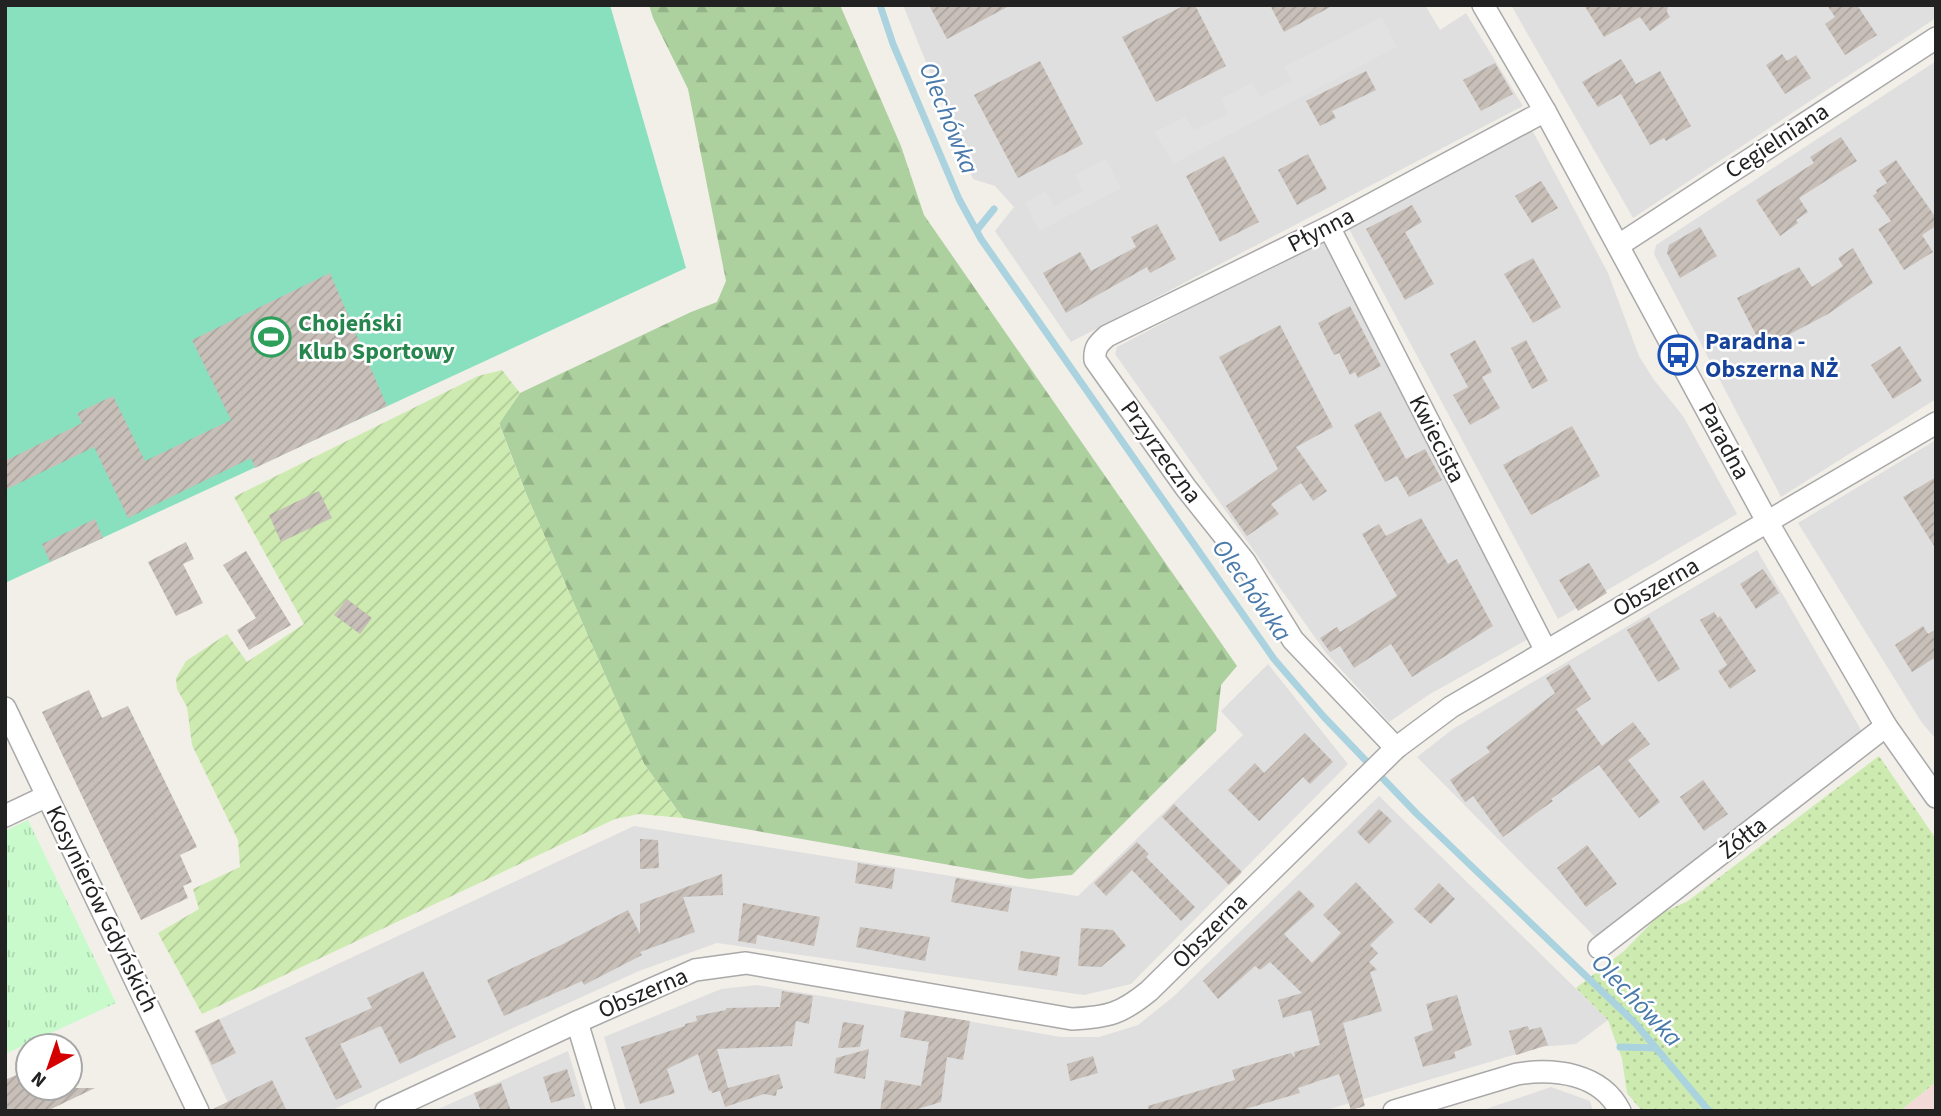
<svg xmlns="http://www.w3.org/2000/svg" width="1941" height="1116" font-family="'Source Sans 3',sans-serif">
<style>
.residential{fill:#e0dfdf}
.commercial{fill:#f2dad9}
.grass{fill:url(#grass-dots)}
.forest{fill:url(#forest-firs)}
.park{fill:url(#park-tufts)}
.garden{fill:url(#garden-furrows)}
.pitch{fill:#88e0be}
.parking{fill:#e2e2e2}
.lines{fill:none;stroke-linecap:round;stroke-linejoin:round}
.stream{stroke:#aad3df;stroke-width:7}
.building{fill:url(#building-hatch)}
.minor-casing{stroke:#a9a9a9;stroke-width:24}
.minor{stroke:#fff;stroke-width:21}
.labels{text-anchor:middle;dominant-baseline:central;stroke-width:5;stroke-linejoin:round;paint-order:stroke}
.street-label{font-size:24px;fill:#222;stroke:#fff}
.leisure-label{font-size:24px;font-weight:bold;fill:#27864d;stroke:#fff;text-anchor:start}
.transit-label{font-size:24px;font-weight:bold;fill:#164399;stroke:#fff;text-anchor:start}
.water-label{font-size:26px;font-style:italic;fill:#4a7aab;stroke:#fff}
</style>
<defs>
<pattern id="grass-dots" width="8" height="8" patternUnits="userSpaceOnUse" patternTransform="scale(1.75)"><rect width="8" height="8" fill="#cdebb0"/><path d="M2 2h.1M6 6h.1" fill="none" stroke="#b0c997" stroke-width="1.8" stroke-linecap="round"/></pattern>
<pattern id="forest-firs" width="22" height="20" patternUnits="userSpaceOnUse" patternTransform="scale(1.75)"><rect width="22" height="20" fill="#add19e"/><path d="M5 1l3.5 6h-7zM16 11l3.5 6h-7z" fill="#95b388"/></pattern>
<pattern id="park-tufts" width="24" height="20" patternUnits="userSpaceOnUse" patternTransform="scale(1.75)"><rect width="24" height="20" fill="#c8facc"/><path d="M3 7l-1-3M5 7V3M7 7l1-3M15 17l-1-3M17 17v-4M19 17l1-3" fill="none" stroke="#acd6af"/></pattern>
<pattern id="garden-furrows" width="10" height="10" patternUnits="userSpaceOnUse" patternTransform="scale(1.75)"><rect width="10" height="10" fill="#cdebb0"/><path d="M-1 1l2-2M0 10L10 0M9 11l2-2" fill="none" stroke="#b0c997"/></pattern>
<pattern id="building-hatch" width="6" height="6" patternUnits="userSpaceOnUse" patternTransform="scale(1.75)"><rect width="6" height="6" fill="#c7bfb8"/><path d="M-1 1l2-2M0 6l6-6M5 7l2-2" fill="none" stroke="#aba49e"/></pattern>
</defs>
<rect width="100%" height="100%" fill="#f2efe9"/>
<g class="residential">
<polygon points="903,5 1425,5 1440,30 1466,13 1523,106 1071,342 995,231 1014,207 995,186 973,179"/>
<polygon points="1511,5 1936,5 1936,18 1633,218"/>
<polygon points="1936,61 1936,399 1781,497 1654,254 1656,245"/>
<polygon points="1530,126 1608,273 1639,356 1654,380 1683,416 1737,514 1558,619 1348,227"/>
<polygon points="1325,238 1532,637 1430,694 1389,722 1326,653 1115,354 1117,347"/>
<polygon points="1936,440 1936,739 1922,723 1798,523"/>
<polygon points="1757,550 1864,735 1599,941 1417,757 1453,729"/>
<polygon points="1268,664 1348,764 1131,984 1084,995 717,943 639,971 330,1111 232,1111 194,1031 634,826 1078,896 1243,735 1221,711"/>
<polygon points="1379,796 1608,1020 1576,1044 1540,1047 1323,1111 626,1111 604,1037 721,989 757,985 1061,1037 1099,1037 1138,1025 1173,997"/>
<polygon points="568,1051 586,1111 434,1111"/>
<polygon points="1551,1087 1590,1101 1593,1111 1480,1111"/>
</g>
<polygon class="commercial" points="1936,1082 1936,1111 1900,1111"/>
<polygon class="grass" points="1879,756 1936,839 1936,1082 1900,1111 1642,1111 1627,1093 1622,1059 1608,1020 1576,988 1624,951 1660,914 1688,901"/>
<polygon class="forest" points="649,5 840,5 901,146 924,215 1237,666 1221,685 1216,731 1072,875 1029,879 683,818 644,764 527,496 499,423 520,393 691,312 717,302 726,281 688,89 653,18"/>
<polygon class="park" points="28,820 116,1003 5,1054 5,831"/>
<polygon class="garden" points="502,370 520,393 499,424 527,496 644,764 683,818 639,814 615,819 202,1014 158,933 199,909 193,889 240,867 238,840 192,745 187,707 177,689 176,678 186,661 227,634 247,662 304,624 234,497 478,376"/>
<polygon class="pitch" points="5,5 610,5 686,268 5,583"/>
<g class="parking">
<polygon points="1382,17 1397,47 1173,164 1155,132 1185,117 1194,130 1227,114 1221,99 1252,83 1260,97 1291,81 1284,67"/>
<polygon points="1106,159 1121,188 1039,231 1025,203 1046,191 1054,206 1083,191 1075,175"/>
</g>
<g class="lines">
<g class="stream">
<polyline points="880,5 893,44 959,199 981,239 1274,659 1324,717 1416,813 1635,1023 1709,1111"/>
<polyline points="977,230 994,209"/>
<polyline points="1620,1047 1656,1048"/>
</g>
</g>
<g class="building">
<polygon points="929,5 1011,5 947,39"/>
<polygon points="1185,5 1195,5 1226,66 1156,102 1122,37"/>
<polygon points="1270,5 1334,5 1284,32"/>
<polygon points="1584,5 1668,5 1667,12 1670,17 1650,31 1640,17 1604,37"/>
<polygon points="1827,5 1857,5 1877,35 1845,55 1825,24 1835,17"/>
<polygon points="1782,54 1787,61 1796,55 1811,78 1785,94 1766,65"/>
<polygon points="1621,59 1636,84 1660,71 1691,126 1666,141 1664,138 1650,145 1621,94 1598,107 1582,82"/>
<polygon points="1040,61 1083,144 1018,178 974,95"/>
<polygon points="1495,63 1513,94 1481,111 1463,80"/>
<polygon points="1366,71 1376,90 1332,111 1336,118 1320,126 1306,101"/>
<polygon points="1841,137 1857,161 1799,198 1808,212 1796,220 1798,223 1780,236 1756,200 1814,163 1810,157"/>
<polygon points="1308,154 1327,189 1297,205 1278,170"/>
<polygon points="1224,156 1259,222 1220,242 1186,176"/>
<polygon points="1896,160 1936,218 1936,226 1922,235 1933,252 1904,270 1878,229 1891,221 1873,196 1877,193 1876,190 1887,183 1879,171"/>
<polygon points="1541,181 1558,208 1532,223 1515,196"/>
<polygon points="1412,205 1422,222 1405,232 1434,284 1405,300 1366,229"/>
<polygon points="1157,224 1176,259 1150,273 1147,267 1066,313 1043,273 1080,252 1091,271 1136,247 1131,237"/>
<polygon points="1700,227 1717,256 1680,278 1667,253 1669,245"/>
<polygon points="1853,248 1873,283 1828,314 1790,334 1786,343 1776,340 1766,346 1760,336 1757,337 1737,298 1799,267 1812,287 1843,266 1838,258"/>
<polygon points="1533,258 1561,307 1533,323 1504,274"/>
<polygon points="330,273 387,406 255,468 251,458 128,518 94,447 5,490 5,461 82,423 77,413 113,396 145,461 231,420 192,340"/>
<polygon points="1350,306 1381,366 1358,378 1355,372 1350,375 1339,353 1334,355 1318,323"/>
<polygon points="1280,325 1333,427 1296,447 1327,491 1313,501 1301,483 1271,504 1279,514 1247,536 1226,506 1278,469 1219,357"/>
<polygon points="1475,340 1492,372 1482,377 1500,408 1470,425 1453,395 1468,387 1450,354"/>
<polygon points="1526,340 1548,381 1532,389 1511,348"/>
<polygon points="1900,346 1922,381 1893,399 1871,365"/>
<polygon points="1380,411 1406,459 1425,449 1442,480 1409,497 1397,476 1385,482 1354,425"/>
<polygon points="1572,426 1600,476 1531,515 1503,465"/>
<polygon points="1936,477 1936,549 1903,497"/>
<polygon points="319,491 332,518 281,542 269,515"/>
<polygon points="1421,518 1448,564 1457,559 1493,626 1412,677 1391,644 1354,668 1340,646 1330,652 1320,638 1337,627 1340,632 1397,596 1362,534 1379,524 1386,536"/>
<polygon points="95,519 103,538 50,562 42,544"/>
<polygon points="186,542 194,559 183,564 203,603 176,616 148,562"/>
<polygon points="246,551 291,625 249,650 237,630 256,618 223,565"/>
<polygon points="1589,563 1607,593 1578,611 1559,580"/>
<polygon points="1763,569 1779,593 1756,609 1740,584"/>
<polygon points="347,599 372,618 360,634 334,615"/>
<polygon points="1714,612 1718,618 1720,616 1756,671 1730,689 1718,671 1727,665 1700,620"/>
<polygon points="1649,617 1680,669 1658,682 1627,630"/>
<polygon points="1923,626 1928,634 1936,629 1936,657 1912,672 1895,645"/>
<polygon points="1569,664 1591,699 1576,709 1602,746 1633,722 1650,744 1628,760 1660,802 1639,818 1599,765 1551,799 1553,801 1503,837 1473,796 1465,802 1450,780 1490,752 1486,747 1555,693 1546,678"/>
<polygon points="89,690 102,718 128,706 197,847 180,855 192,882 183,886 188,898 141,920 42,712"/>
<polygon points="1305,733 1333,762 1310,784 1303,777 1259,821 1228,790 1255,763 1264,773"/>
<polygon points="1703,780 1728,814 1704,831 1680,797"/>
<polygon points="1174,804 1242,872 1229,885 1162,817"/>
<polygon points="1379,809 1392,821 1369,844 1357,832"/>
<polygon points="640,839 658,840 659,868 640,869"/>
<polygon points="1137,842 1149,854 1146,857 1195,907 1181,921 1132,870 1106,896 1094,883"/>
<polygon points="1587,845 1617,884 1586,907 1557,868"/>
<polygon points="858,863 895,869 892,889 855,883"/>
<polygon points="722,874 723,895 683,897 695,932 640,952 642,955 584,985 582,981 504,1016 487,980 563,944 628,910 640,934 640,904"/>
<polygon points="956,878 1012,888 1008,912 951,902"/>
<polygon points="1356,882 1394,922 1370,945 1378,953 1369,962 1377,970 1370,972 1382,1011 1343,1023 1365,1106 1351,1110 1339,1074 1298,1088 1300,1093 1238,1111 1149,1111 1148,1106 1235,1080 1232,1070 1291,1053 1295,1058 1294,1052 1320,1045 1311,1010 1283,1018 1278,1000 1302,993 1270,962 1260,970 1255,966 1218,999 1203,981 1299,890 1315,906 1284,934 1312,963 1341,933 1323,915"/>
<polygon points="1439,883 1455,899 1431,924 1414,909"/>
<polygon points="743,903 820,917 814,946 757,935 756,944 738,941"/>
<polygon points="860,927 930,937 925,961 856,947"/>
<polygon points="1081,928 1113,930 1126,946 1101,967 1078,966"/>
<polygon points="1021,951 1060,957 1057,976 1018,970"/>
<polygon points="423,971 456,1037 400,1064 381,1026 340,1044 362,1087 336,1100 305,1038 372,1008 367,998"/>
<polygon points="782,991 813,996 809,1024 796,1021 792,1046 717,1049 728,1088 779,1074 783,1088 777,1090 776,1096 764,1094 725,1107 720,1091 712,1093 711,1090 709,1091 698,1054 667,1069 675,1093 640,1104 621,1047 685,1026 685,1024 697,1021 696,1016 726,1010 726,1008 780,1007"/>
<polygon points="1457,995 1472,1045 1454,1052 1456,1058 1423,1067 1414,1037 1433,1030 1426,1004"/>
<polygon points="905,1011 970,1021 963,1060 947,1057 941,1102 911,1111 880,1111 885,1080 921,1086 929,1042 900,1037"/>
<polygon points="219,1019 236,1053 212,1065 195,1031"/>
<polygon points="843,1022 864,1025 860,1047 838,1048"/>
<polygon points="1528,1026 1529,1030 1541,1027 1548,1045 1516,1055 1509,1031"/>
<polygon points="869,1049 865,1079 834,1073 836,1058"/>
<polygon points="1093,1056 1098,1073 1070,1081 1067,1064"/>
<polygon points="567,1069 575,1096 551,1103 543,1077"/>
<polygon points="28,1070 28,1088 95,1088 47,1111 5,1111 5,1080"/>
<polygon points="272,1080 287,1111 211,1111 211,1110"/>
<polygon points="501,1083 511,1111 481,1111 474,1093"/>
</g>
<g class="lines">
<g class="minor-casing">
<g id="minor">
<polyline points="1483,5 1545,111 1768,523 1886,726 1936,797"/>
<polyline points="1329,227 1546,651"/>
<polyline points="1619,245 1936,38"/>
<polyline points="5,708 198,1111"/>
<path d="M1396,748L1293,640L1245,562L1186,488L1095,360C1094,348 1098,344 1107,336L1329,227L1545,111"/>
<polyline points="5,816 47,796"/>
<polyline points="1599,948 1886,726"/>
<polyline points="577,1022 604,1111"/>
<path d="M386,1111L577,1022L695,970L746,963L1072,1019C1108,1017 1121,1014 1149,991L1396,748L1451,707L1936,423"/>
<path d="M1394,1111L1517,1074C1554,1068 1601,1073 1620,1111"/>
</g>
</g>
<use href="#minor" class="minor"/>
</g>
<defs>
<g id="stadium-ring" transform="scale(2.0125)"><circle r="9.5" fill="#fff" stroke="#2e9e5b" stroke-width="1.5"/><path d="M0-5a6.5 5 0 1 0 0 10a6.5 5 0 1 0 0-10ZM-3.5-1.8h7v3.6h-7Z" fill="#2e9e5b"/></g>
<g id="bus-ring" transform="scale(2.0125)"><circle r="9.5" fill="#fff" stroke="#1a4fb4" stroke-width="1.5"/><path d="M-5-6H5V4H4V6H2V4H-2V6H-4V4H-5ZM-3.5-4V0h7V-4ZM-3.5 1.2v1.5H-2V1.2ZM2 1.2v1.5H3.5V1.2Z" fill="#1a4fb4"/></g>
</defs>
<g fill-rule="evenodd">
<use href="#stadium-ring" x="271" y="337"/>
<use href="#bus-ring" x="1678" y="355"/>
</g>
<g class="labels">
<g class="street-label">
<text transform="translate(1777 141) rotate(-33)">Cegielniana</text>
<text transform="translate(1321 230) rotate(-27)">Płynna</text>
<text transform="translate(1437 439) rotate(63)">Kwiecista</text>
<text transform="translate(1724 441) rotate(62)">Paradna</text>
<text transform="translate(1161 452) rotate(54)">Przyrzeczna</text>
<text transform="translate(1656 587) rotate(-30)">Obszerna</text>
<text transform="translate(1743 838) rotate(-38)">Żółta</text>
<text transform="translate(102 909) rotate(64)">Kosynierów Gdyńskich</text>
<text transform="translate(1210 931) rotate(-45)">Obszerna</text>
<text transform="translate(643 993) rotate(-23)">Obszerna</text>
</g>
<g class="leisure-label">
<text x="298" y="323">Chojeński<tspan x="298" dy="28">Klub Sportowy</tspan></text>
</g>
<g class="transit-label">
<text x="1705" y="341">Paradna -<tspan x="1705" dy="28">Obszerna NŻ</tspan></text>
</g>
<g class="water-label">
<text transform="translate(949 118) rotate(68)">Olechówka</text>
<text transform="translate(1252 590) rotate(55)">Olechówka</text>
<text transform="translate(1637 1000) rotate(46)">Olechówka</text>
</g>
</g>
<rect width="1941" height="1116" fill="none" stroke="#222222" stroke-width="14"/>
<g transform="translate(49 1067) rotate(220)"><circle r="33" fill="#ffffff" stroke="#a7a7a7" stroke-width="2"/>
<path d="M0-5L12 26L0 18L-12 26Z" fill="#d40000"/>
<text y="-10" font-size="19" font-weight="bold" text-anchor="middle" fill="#222222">N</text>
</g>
</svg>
